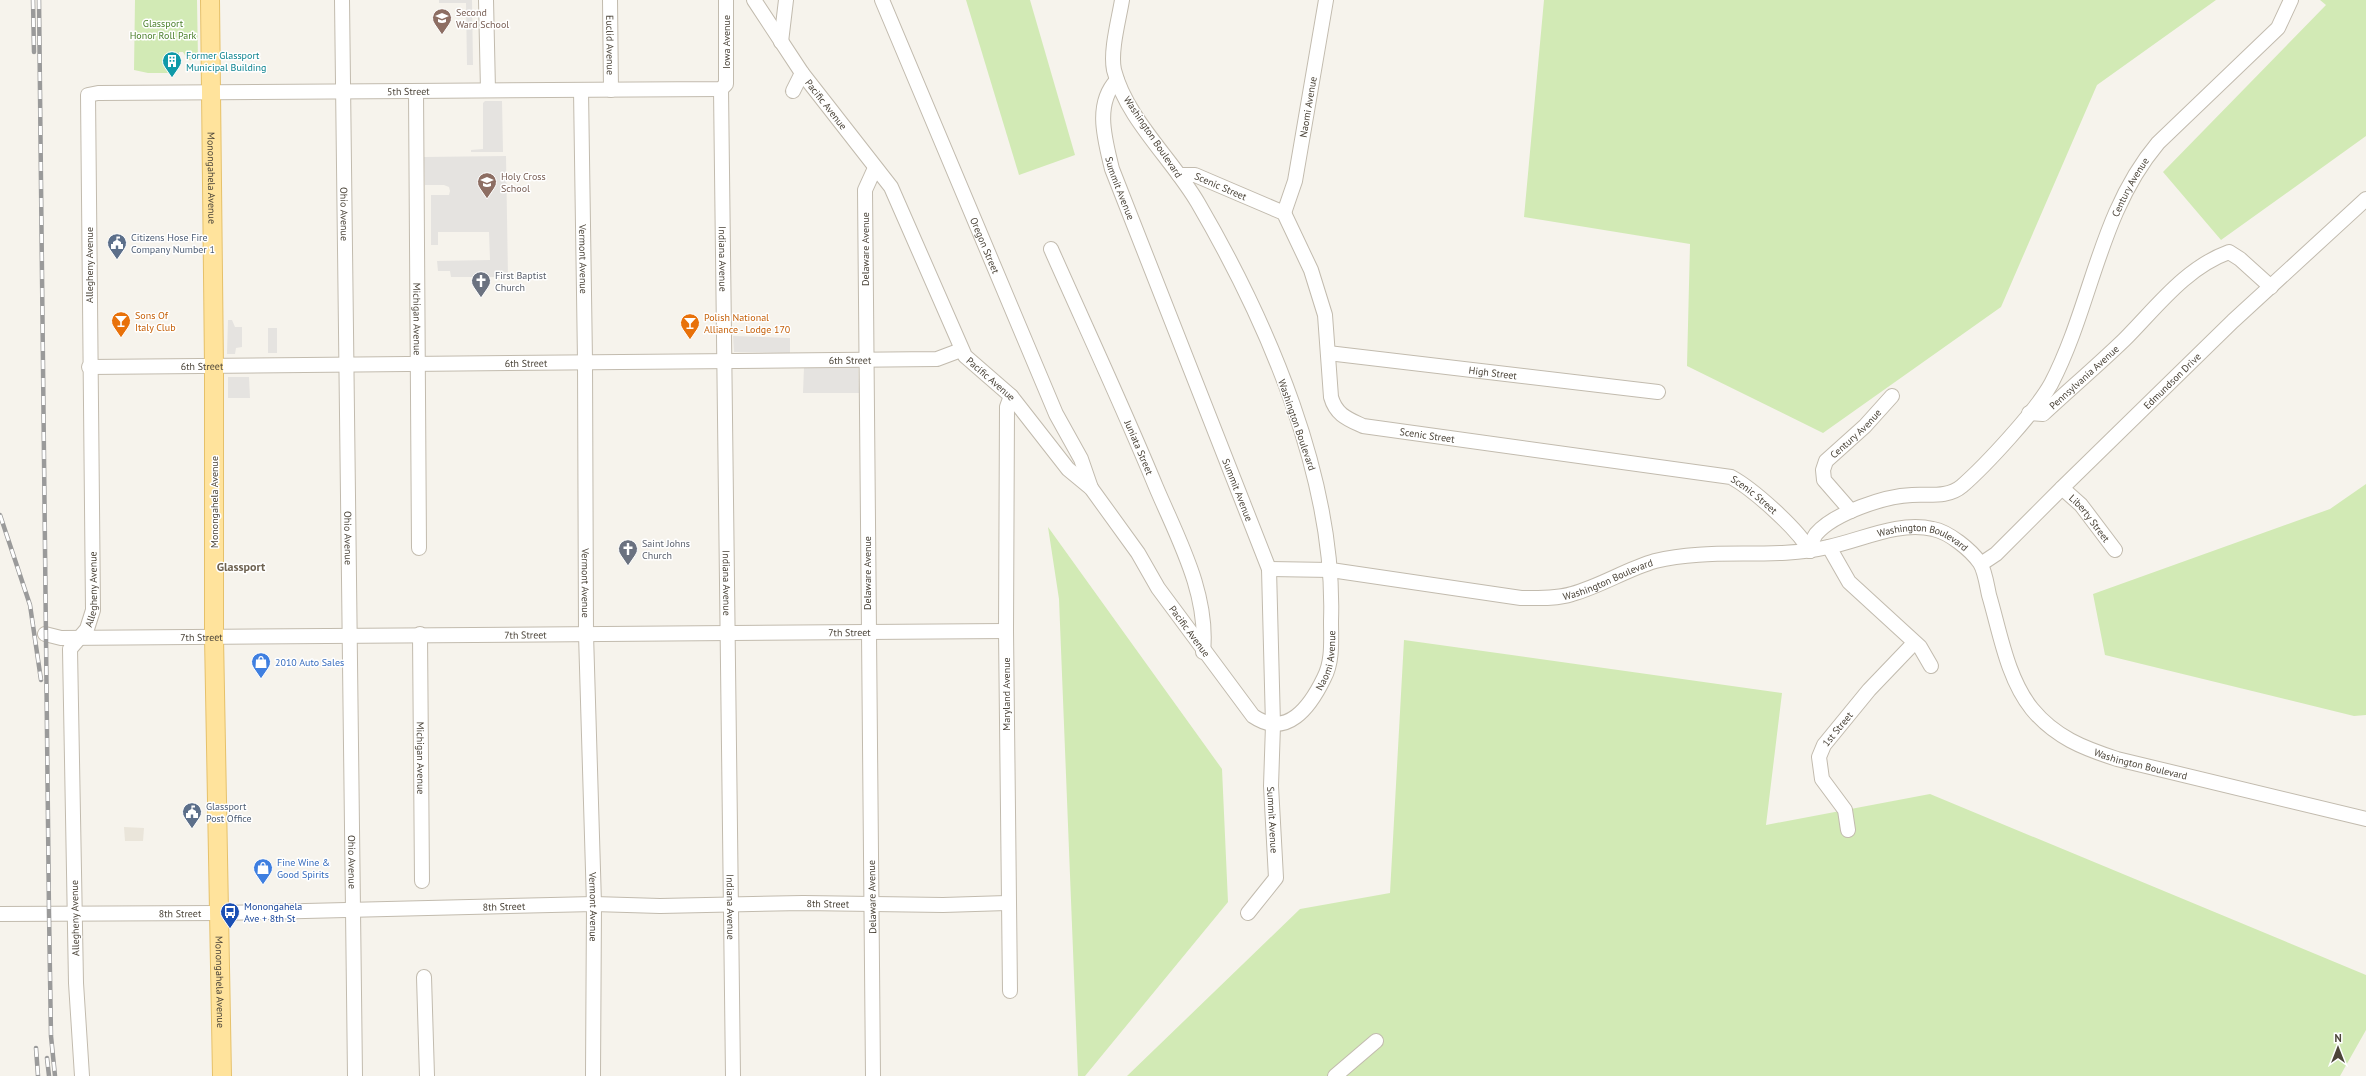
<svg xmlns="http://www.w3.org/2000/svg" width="2366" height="1076" font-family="'PT Sans',sans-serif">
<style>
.residential{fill:#eae5da}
.green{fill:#d2eab5}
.parking{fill:#e5e3e0}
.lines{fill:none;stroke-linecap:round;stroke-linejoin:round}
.minor-casing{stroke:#c2bbae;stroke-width:16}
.major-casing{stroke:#e6c16a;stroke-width:20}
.minor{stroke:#fff;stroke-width:14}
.major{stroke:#ffe39c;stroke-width:18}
.rail-casing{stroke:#9a9a9a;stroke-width:4.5}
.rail{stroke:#fff;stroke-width:3;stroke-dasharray:9;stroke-linecap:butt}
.labels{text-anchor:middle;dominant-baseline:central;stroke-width:3;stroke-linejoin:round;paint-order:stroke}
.education-label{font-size:10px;fill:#785e54;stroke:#fff;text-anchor:start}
.park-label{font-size:10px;fill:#4a7f2a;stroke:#fff}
.street-label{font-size:10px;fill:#4b4439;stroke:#fff}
.culture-label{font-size:10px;fill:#0d838f;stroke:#fff;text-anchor:start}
.service-label{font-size:10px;fill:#4e5e75;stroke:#fff;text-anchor:start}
.worship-label{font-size:10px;fill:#5b616d;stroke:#fff;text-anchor:start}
.food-label{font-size:10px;fill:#c56008;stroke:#fff;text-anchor:start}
.shop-label{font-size:10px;fill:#366cbe;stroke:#fff;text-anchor:start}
.transit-label{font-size:10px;fill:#164399;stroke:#fff;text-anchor:start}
.quarter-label{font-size:12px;font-weight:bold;fill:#6e6250;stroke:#fff}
</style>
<rect width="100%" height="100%" fill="#f6f3ec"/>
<polygon class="residential" points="124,827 144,828 143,841 125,841"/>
<g class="green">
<polygon points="135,0 197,0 198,60 188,60 183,52 179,52 179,60 175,61 175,73 148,73 134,70"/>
<polygon points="966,0 1030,0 1075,155 1019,175"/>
<polygon points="1544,0 2216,0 2097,85 2001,307 1823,433 1687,366 1690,244 1524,217"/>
<polygon points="2320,0 2366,0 2366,136 2221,240 2163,172 2326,5"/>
<polygon points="2366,484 2366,715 2354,716 2105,655 2093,594 2330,509"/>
<polygon points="1048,527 1222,769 1228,902 1085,1076 1078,1076 1059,599"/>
<polygon points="1404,640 1782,693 1766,825 1930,794 2366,975 2366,1030 2340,1076 1127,1076 1300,909 1390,893"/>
</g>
<g class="parking">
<polygon points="439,0 472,0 473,65 467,65 466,3 439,3"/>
<polygon points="485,101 502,101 503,152 471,152 471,150 483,149 483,103"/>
<polygon points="506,156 508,277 451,277 450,271 438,271 437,261 490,260 489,232 438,232 438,245 431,245 431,195 449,195 450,191 449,187 444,185 425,185 424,157"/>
<polygon points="228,320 232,320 235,327 242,327 242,347 236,348 235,354 227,354"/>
<rect x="268" y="328" width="9" height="25"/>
<polygon points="733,336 790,338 790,353 734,352"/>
<polygon points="858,365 859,393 803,393 804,367"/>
<polygon points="228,377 249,377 250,398 228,398"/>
</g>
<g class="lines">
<g class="minor-casing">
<g id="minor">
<path id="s1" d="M342,0L355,1076"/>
<polyline points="486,0 488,90"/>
<path id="s2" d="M610,0L611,90"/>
<path id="s3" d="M754,0L802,73L891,187L965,356L1011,396L1068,469L1091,488L1138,553L1158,588L1253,716C1287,739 1310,707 1324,678C1333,661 1331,640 1331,621C1336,480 1268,323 1198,203C1173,160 1126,118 1114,70C1110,51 1119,19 1122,0"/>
<path id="s4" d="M882,0L1056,414L1081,459L1091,488"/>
<polyline points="781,42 786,0"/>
<path id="s5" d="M1117,80C1094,104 1105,140 1112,169L1269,569L1273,725L1271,786L1276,878L1248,913"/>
<path id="s6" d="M721,89L733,1076"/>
<path id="s7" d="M581,90L585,361L586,634L594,904L593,1076"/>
<path id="s8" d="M416,91L419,548"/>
<polyline points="793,91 802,73"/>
<path id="s9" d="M1179,175H1195L1284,213L1311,270L1325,315L1331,397C1336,415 1348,419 1363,426L1731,477C1753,489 1798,529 1810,551"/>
<path id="s10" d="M1284,213L1295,181L1326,0"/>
<path id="s11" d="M1051,249C1086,328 1123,407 1156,487C1178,539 1209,594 1203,652"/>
<path id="s12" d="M1328,353L1658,392"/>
<path id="s13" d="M89,367L937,359L961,350"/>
<path id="s14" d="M2029,413L2043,414C2070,389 2098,365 2124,340C2156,308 2185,268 2229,252L2240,259L2271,287"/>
<path id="s15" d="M2062,488L2081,505L2115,550"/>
<path id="s16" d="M1851,511L1824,480L1823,470L1826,461L1865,426L1892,396"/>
<polyline points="1829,547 1849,582 1920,647 1931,666"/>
<path id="s17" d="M1810,551C1811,546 1813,538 1816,534C1834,513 1885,496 1912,495C1929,494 1948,498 1962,486C1986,465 2036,411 2051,384C2092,305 2099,213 2158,143L2278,28L2291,0"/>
<path id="s18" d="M1981,564L1996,554L2062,488L2233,321L2366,199"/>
<path id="s19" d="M1269,569L1331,570L1521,598C1538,598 1556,599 1572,594C1601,586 1627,569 1655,561C1711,547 1772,560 1828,547C1862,540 1898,521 1933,529C1949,532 1971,550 1980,563C1985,571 1987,586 1989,595C2000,632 2007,678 2032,709C2055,737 2083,748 2117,759L2366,819"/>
<path id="s20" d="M45,634L61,638L1006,631"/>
<path id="s21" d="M420,634L422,881"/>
<path id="s22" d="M1848,830L1845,810L1822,779L1819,757L1824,745L1869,690L1914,643"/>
<path id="s23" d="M0,914L220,913L594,904L660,906L803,903L943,905L1007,903"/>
<polyline points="424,977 427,1076"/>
<polyline points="1010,991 1006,631 1007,407 1011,396"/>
<path id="s24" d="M82,1076L76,983L70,649L87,629L93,610L88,95L98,93C306,93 513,89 721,89L726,84V0"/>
<polyline points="873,1076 865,190 875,168"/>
<polyline points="1335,1076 1376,1041"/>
</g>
</g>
<g class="major-casing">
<g id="major">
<path id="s25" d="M210,0L214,367V637L222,1076"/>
</g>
</g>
<use href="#minor" class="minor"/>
<use href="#major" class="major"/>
<g class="rail-casing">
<g id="rail">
<polyline points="33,0 34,52"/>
<polyline points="39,0 49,913 51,1036 55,1076"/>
<polyline points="0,515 30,605 41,680"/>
<polyline points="36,1048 38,1076"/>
<polyline points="47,1058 49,1076"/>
</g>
</g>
<use href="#rail" class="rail"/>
</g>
<defs>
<g id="school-pin" transform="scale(1)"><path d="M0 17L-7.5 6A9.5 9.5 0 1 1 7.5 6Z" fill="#8d6e63" stroke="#fff"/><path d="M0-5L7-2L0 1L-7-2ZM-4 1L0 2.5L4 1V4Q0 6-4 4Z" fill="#fff"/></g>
<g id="building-pin" transform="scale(1)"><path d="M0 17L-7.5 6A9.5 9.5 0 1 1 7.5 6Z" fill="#0f9aa8" stroke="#fff"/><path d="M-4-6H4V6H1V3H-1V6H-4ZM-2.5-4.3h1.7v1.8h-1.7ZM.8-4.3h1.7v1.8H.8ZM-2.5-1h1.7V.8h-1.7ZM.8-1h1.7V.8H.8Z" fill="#fff"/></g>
<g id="civic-pin" transform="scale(1)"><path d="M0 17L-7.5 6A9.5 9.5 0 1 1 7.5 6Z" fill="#5c6f8a" stroke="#fff"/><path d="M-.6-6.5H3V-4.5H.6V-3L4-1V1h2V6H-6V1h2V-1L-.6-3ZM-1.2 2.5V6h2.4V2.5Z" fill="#fff"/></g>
<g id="church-pin" transform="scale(1)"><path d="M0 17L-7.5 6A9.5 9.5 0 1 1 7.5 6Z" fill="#6b7280" stroke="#fff"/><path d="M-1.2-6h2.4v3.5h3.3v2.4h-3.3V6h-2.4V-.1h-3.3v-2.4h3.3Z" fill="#fff"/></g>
<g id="bar-pin" transform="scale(1)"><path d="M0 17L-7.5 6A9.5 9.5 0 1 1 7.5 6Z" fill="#e8710a" stroke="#fff"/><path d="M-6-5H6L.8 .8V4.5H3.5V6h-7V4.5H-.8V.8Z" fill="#fff"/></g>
<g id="shop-pin" transform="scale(1)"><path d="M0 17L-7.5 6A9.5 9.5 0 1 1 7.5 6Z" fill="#3f7fe0" stroke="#fff"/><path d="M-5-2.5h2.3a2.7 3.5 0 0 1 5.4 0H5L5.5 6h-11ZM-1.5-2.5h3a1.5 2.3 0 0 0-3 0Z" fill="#fff"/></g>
<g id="bus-pin" transform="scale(1)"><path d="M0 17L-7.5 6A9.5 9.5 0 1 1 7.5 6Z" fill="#1a4fb4" stroke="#fff"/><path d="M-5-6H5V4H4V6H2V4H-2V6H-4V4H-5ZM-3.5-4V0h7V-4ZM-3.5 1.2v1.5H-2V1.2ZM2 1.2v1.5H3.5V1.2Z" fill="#fff"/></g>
</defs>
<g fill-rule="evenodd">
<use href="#school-pin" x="442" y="18"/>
<use href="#building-pin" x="172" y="61"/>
<use href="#school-pin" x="487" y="182"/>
<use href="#civic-pin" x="117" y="243"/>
<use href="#church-pin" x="481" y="281"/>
<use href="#bar-pin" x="121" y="321"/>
<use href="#bar-pin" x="690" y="323"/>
<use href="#church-pin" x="628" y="549"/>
<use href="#shop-pin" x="261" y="662"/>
<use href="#civic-pin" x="192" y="812"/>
<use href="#shop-pin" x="263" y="868"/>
<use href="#bus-pin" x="230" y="912"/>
</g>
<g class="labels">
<g class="education-label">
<text x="456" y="12">Second<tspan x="456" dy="12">Ward School</tspan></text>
<text x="501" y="176">Holy Cross<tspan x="501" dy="12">School</tspan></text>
</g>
<g class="park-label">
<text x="163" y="23">Glassport<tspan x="163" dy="12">Honor Roll Park</tspan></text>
</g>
<g class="street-label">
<text transform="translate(726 42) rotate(-90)">Iowa Avenue</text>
<text stroke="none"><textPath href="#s2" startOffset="45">Euclid Avenue</textPath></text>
<text stroke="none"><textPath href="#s24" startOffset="1309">5th Street</textPath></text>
<text stroke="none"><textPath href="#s3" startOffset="127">Pacific Avenue</textPath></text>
<text stroke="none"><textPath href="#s10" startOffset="109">Naomi Avenue</textPath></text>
<text transform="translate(1153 137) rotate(56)">Washington Boulevard</text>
<text stroke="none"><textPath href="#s25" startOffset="178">Monongahela Avenue</textPath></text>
<text stroke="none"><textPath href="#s9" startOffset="44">Scenic Street</textPath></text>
<text stroke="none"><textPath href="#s17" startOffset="524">Century Avenue</textPath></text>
<text stroke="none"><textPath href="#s5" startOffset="114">Summit Avenue</textPath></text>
<text stroke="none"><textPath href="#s1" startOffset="214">Ohio Avenue</textPath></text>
<text stroke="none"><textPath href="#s4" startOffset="266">Oregon Street</textPath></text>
<text transform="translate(865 249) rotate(-90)">Delaware Avenue</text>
<text stroke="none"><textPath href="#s7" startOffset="169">Vermont Avenue</textPath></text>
<text stroke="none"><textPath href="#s6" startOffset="170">Indiana Avenue</textPath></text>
<text transform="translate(89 265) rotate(-90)">Allegheny Avenue</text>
<text stroke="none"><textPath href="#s8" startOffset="228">Michigan Avenue</textPath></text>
<text stroke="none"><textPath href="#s13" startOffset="761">6th Street</textPath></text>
<text stroke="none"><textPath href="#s13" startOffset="437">6th Street</textPath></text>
<text stroke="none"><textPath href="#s13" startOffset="113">6th Street</textPath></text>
<text stroke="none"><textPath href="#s12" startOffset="166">High Street</textPath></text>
<text stroke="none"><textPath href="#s14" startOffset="69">Pennsylvania Avenue</textPath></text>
<text stroke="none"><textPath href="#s3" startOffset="451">Pacific Avenue</textPath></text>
<text stroke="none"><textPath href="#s18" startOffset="265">Edmundson Drive</textPath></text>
<text transform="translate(1297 425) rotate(71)">Washington Boulevard</text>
<text stroke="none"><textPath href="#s16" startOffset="101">Century Avenue</textPath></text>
<text stroke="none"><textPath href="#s9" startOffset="415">Scenic Street</textPath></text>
<text stroke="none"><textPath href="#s11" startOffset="217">Juniata Street</textPath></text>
<text stroke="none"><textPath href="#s5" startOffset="438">Summit Avenue</textPath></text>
<text stroke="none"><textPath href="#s9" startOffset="751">Scenic Street</textPath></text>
<text transform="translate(214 502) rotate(-90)">Monongahela Avenue</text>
<text stroke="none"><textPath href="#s15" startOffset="41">Liberty Street</textPath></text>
<text stroke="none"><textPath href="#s1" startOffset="538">Ohio Avenue</textPath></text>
<text stroke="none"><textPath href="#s19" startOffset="668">Washington Boulevard</textPath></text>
<text transform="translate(867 573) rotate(-90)">Delaware Avenue</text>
<text stroke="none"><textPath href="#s19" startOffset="344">Washington Boulevard</textPath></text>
<text stroke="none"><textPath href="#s7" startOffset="493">Vermont Avenue</textPath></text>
<text stroke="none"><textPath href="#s6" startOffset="494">Indiana Avenue</textPath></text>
<text stroke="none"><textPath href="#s24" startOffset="494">Allegheny Avenue</textPath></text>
<text stroke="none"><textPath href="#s20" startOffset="805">7th Street</textPath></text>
<text stroke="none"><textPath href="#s3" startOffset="774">Pacific Avenue</textPath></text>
<text stroke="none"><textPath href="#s20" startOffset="481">7th Street</textPath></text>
<text stroke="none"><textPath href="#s20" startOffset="157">7th Street</textPath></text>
<text stroke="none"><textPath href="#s3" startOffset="992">Naomi Avenue</textPath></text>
<text transform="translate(1006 694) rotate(-90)">Maryland Avenue</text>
<text stroke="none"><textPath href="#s22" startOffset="115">1st Street</textPath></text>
<text stroke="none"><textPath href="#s21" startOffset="124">Michigan Avenue</textPath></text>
<text stroke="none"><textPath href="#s19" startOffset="1016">Washington Boulevard</textPath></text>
<text stroke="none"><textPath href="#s5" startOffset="774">Summit Avenue</textPath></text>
<text stroke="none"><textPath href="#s1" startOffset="862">Ohio Avenue</textPath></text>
<text transform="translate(872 897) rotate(-91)">Delaware Avenue</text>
<text stroke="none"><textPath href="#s23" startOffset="828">8th Street</textPath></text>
<text stroke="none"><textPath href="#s23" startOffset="504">8th Street</textPath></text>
<text stroke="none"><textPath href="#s7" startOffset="817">Vermont Avenue</textPath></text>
<text stroke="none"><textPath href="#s6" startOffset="818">Indiana Avenue</textPath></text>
<text stroke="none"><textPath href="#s23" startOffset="180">8th Street</textPath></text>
<text transform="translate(75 918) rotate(-91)">Allegheny Avenue</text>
<text stroke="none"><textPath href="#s25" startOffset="982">Monongahela Avenue</textPath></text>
</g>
<g class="culture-label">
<text x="186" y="55">Former Glassport<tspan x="186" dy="12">Municipal Building</tspan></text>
</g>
<g class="service-label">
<text x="131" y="237">Citizens Hose Fire<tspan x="131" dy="12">Company Number 1</tspan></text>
<text x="206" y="806">Glassport<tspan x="206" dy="12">Post Office</tspan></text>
</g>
<g class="worship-label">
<text x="495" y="275">First Baptist<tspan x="495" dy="12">Church</tspan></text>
<text x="642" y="543">Saint Johns<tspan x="642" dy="12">Church</tspan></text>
</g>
<g class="food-label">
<text x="135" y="315">Sons Of<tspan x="135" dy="12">Italy Club</tspan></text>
<text x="704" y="317">Polish National<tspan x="704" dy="12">Alliance - Lodge 170</tspan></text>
</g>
<g class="shop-label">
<text x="275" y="662">2010 Auto Sales</text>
<text x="277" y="862">Fine Wine &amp;<tspan x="277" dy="12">Good Spirits</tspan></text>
</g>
<g class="transit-label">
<text x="244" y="906">Monongahela<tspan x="244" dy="12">Ave + 8th St</tspan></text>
</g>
<g class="quarter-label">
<text x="241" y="566">Glassport</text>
</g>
</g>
<g transform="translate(2338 1048)" stroke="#ffffff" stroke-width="3" paint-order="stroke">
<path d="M0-3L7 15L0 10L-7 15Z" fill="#4b4439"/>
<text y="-6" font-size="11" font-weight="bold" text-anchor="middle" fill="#4b4439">N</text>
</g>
</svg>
